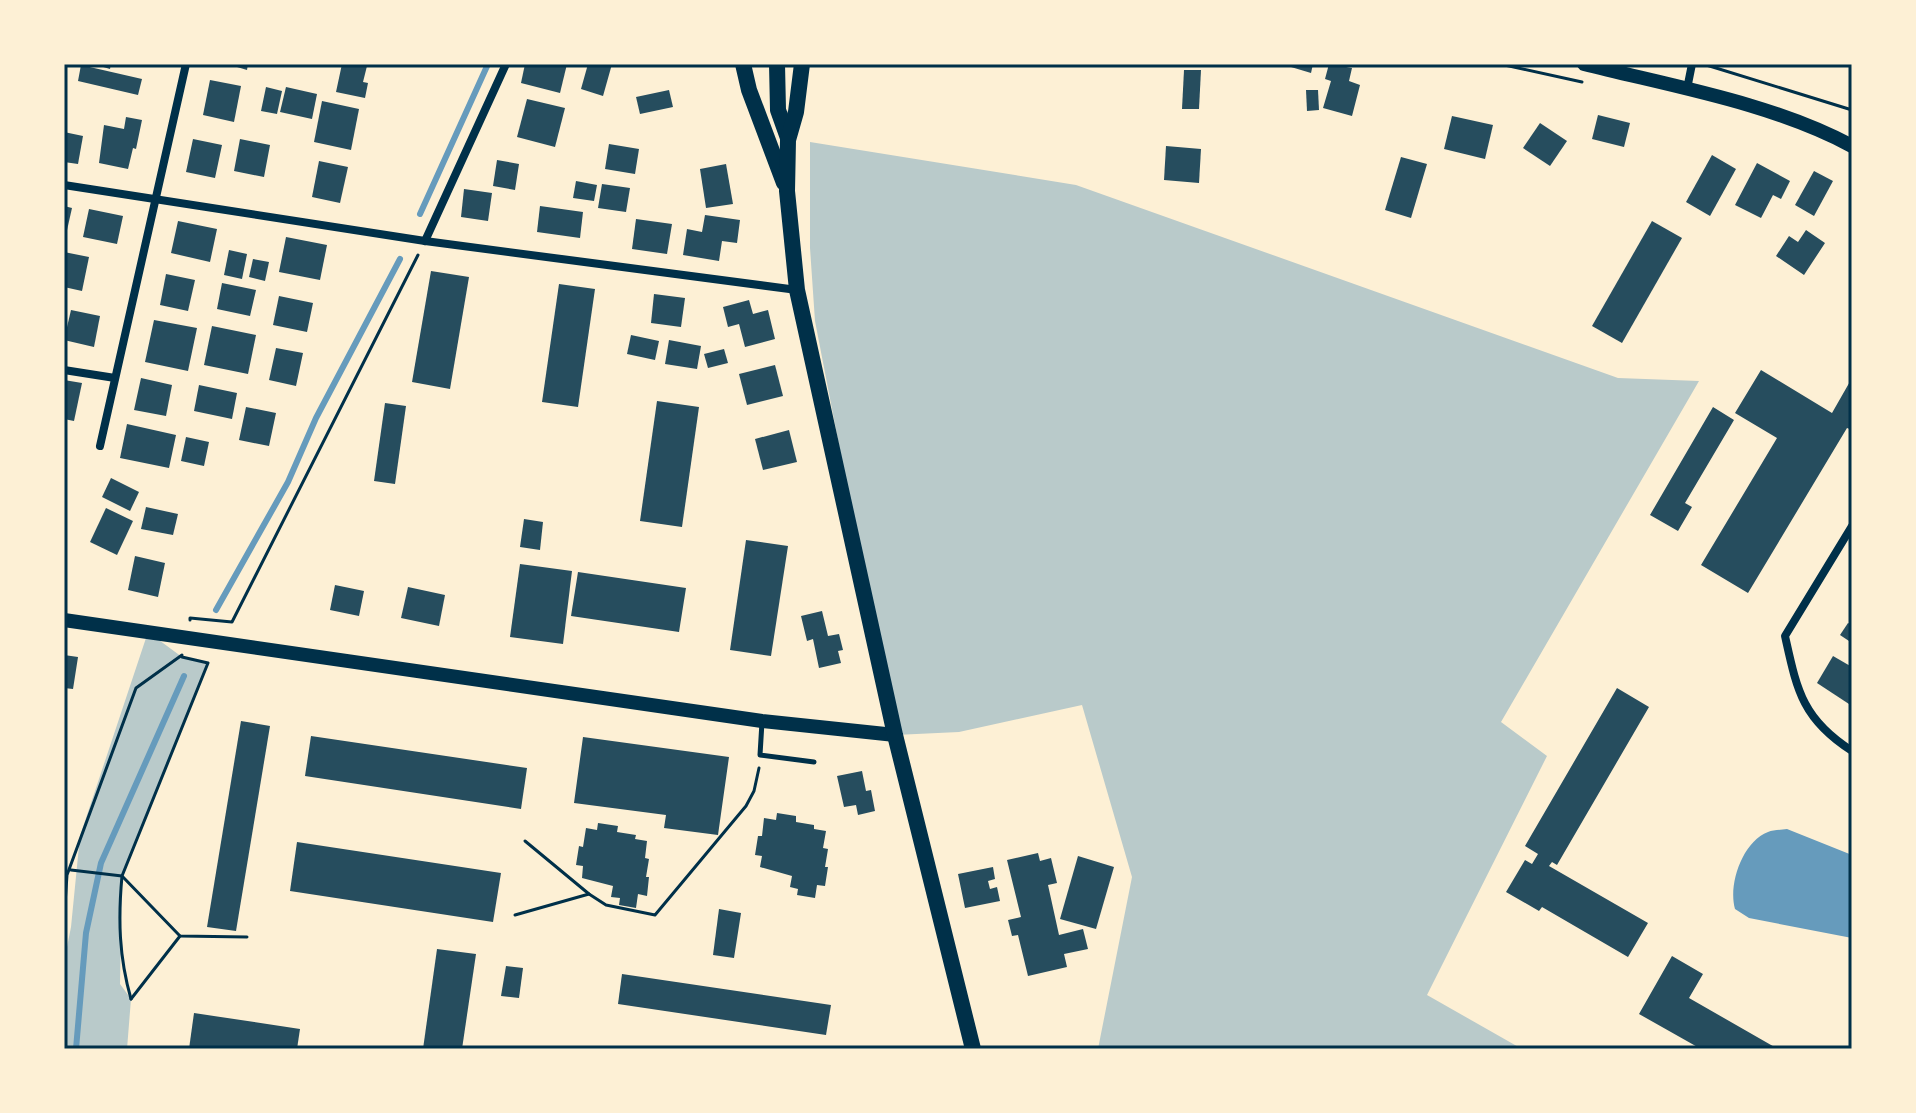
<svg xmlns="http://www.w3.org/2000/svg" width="1916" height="1113" font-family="'Alegreya Sans',sans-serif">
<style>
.green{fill:#b9caca}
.water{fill:#669bbc}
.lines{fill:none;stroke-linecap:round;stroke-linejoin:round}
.stream{stroke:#669bbc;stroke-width:6}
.building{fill:#264d5e}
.path{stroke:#003049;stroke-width:3}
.service{stroke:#003049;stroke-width:5}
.minor{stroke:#003049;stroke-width:8}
.secondary{stroke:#003049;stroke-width:14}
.primary{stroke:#003049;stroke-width:16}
.neatline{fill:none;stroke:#003049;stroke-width:3}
</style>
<rect width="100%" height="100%" fill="#fdf0d5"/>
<g class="green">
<polygon points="810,142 1076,185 1618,378 1699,381 1501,722 1547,756 1427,995 1522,1049 1098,1049 1132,877 1082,705 959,732 895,735 815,321 810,248"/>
<polygon points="148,632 182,657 208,663 122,876 120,984 131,999 127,1049 64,1049 64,962 71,927 80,836"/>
</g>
<path class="water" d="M1787,829L1852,855V938L1749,918L1735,909C1728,885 1742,842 1768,832C1773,830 1781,830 1787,829Z"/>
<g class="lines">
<g class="stream">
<polyline points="420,214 488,64"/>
<polyline points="216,610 288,482 316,418 400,259"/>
<polyline points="76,1049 86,933 101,863 184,676"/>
</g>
</g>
<g class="building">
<polygon points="93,64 111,64 110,69"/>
<polygon points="227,64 248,64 247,70"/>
<polygon points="342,64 367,66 363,82 368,83 365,98 336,92"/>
<polygon points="525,64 567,64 560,93 521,83"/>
<polygon points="588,64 612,64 603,96 581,89"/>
<polygon points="1281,64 1313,64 1311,73"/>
<polygon points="1329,64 1352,68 1349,81 1360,85 1352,116 1323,108 1331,81 1325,79"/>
<polygon points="81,65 142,79 138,95 78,81"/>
<polygon points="1184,70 1201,70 1199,109 1182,109"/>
<polygon points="210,80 241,86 234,122 203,115"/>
<polygon points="266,87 282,91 277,114 261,111"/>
<polygon points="286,87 317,94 312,119 280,112"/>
<polygon points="669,90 673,107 640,114 636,97"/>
<polygon points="1306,90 1318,90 1319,110 1307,111"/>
<polygon points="527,99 565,108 555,147 517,137"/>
<polygon points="322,101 359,109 351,150 314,142"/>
<polygon points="1598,115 1630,123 1624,147 1592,139"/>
<polygon points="1452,116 1493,125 1485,159 1444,149"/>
<polygon points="126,117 142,120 136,149 133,148 128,169 99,163 104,125 124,129"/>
<polygon points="1540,123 1567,141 1550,166 1523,148"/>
<polygon points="64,132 83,136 78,164 64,162"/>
<polygon points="193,139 222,145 215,178 186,172"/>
<polygon points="240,139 270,145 264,177 234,171"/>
<polygon points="609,144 639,149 635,174 605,169"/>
<polygon points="1166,146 1201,149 1199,183 1164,180"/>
<polygon points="1712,155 1736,169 1710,216 1686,202"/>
<polygon points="1401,157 1427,164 1411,218 1385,210"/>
<polygon points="497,160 519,164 515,190 493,186"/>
<polygon points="319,161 348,167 340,203 312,197"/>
<polygon points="1757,163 1790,181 1781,199 1773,195 1761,218 1735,205"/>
<polygon points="726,164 733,204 706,208 700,169"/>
<polygon points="1814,171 1833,181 1814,216 1795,205"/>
<polygon points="576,181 597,185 594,201 573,198"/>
<polygon points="602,184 630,188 626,212 598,208"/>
<polygon points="464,189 492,193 488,221 461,217"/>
<polygon points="64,206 72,208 65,239 64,239"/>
<polygon points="540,206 583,212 580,238 537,232"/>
<polygon points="89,209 123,216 117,244 83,237"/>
<polygon points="705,215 740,220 737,243 722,241 719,261 683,255 687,229 702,232"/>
<polygon points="636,219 672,224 667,254 632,249"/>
<polygon points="178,221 217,229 210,262 171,253"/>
<polygon points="1652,221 1682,238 1622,343 1592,326"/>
<polygon points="1806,230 1825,243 1804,275 1776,256 1789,236 1798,242"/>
<polygon points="286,237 327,245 320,280 279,272"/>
<polygon points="229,250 247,254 242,279 224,275"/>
<polygon points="64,252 89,257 82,291 64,287"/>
<polygon points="253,259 269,262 265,281 249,277"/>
<polygon points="431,271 469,277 450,389 412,382"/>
<polygon points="166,274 195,280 188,311 160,305"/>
<polygon points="222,283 256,290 250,316 217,309"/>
<polygon points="559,284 595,289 578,407 542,402"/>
<polygon points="654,294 685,298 681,327 651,323"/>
<polygon points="279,296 313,303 307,332 273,325"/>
<polygon points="749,300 753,314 768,310 775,339 745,347 739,324 728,327 723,307"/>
<polygon points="71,310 100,316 94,347 64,340"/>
<polygon points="154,320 197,328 188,371 145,362"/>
<polygon points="212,326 256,335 248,374 204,365"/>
<polygon points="631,335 659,341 655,360 627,354"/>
<polygon points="669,340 701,346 697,369 665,364"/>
<polygon points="276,348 303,353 296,386 269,380"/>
<polygon points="724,349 728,363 708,368 704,354"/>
<polygon points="775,365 783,396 747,405 739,374"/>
<polygon points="1761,370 1832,413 1852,378 1852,430 1847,428 1748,593 1701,565 1777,438 1735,413"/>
<polygon points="141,378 172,385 166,416 134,410"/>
<polygon points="64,380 82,383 74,421 64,419"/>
<polygon points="199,385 237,393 232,419 194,411"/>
<polygon points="657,401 699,407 682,527 640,521"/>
<polygon points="385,403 406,406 395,484 374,481"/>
<polygon points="246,407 276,413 269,446 239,440"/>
<polygon points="1713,407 1734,420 1685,503 1692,507 1678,531 1650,515"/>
<polygon points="127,424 176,435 169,468 120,458"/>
<polygon points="789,430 797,462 763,470 755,439"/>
<polygon points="186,437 209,442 204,466 181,461"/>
<polygon points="111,478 139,492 130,511 102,497"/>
<polygon points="146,507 178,514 173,535 141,529"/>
<polygon points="106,508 133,521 117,555 90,542"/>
<polygon points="524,519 543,522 540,550 520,547"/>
<polygon points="746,540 788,546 771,656 730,650"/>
<polygon points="135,556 165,563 158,597 128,590"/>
<polygon points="520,564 572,571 563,644 510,637"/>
<polygon points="578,572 686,588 679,632 571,616"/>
<polygon points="335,585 364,591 359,616 330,610"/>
<polygon points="408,587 445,595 439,626 401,618"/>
<polygon points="822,611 828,636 839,634 843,650 838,651 841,663 819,668 813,639 807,641 801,616"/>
<polygon points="1848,623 1852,625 1852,643 1840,635"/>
<polygon points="64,655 78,657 73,689 64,688"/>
<polygon points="1833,656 1852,667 1852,706 1817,683"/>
<polygon points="1617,688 1649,707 1557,865 1552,862 1549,866 1648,923 1628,957 1542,907 1539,911 1506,892 1525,860 1532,864 1538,854 1525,846"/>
<polygon points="241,721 270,726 236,931 207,927"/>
<polygon points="311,736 527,768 521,809 305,776"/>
<polygon points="583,737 729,757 718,835 664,828 666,815 574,803"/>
<polygon points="862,771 866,791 871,790 875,811 858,815 856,805 844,807 837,776"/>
<polygon points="777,813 796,816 796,822 814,825 814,829 826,831 823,848 828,849 825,867 828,867 825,886 817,885 815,898 797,895 798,889 790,887 792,876 760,867 762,856 755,855 758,836 762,836 764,818 776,820"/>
<polygon points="598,823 618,826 617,832 636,835 635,839 647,841 645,858 649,859 646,877 649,877 647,896 638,894 636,908 619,905 620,898 611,897 613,886 582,878 583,866 576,865 579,846 583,847 586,828 597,830"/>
<polygon points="297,842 501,873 493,922 290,891"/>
<polygon points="1038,853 1040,861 1051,858 1057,883 1048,885 1059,935 1083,929 1088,949 1064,954 1067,967 1028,976 1018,935 1012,936 1008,920 1021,917 1007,860"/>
<polygon points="1078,856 1114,867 1096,929 1060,919"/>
<polygon points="993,867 995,879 988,881 990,889 997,887 1000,901 965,908 958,874"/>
<polygon points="719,909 741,913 734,958 713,955"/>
<polygon points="437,949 476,954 462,1049 423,1049"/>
<polygon points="1672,956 1703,974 1689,998 1778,1049 1701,1049 1639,1014"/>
<polygon points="506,966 523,968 519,998 501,996"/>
<polygon points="622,974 831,1005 826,1035 618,1004"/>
<polygon points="194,1013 300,1029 297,1049 189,1049"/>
</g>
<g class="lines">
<g class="path">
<polyline points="1500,64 1582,82"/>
<polyline points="1703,64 1852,110"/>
<polyline points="190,620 190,618 232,622 418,255"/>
<polyline points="525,841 589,894 606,905 655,915 746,806 754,791 759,768"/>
<polyline points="71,870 122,876 180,936 247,937"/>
<polyline points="515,915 589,894"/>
<polyline points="64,919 67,875 136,688 182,655"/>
<path d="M131,999C119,957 118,919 122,876L208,663L182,657"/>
<polyline points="131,999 180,936"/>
</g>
<polyline class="service" points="762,722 760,755 814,762"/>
<g class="minor">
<polyline points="1687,89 1692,64"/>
<polyline points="64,185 425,241 797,290"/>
<polyline points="425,241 506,64"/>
<polyline points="64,370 115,378"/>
<polyline points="100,446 186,64"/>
<path d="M1852,526L1785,636C1797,690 1802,719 1852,751"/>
</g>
<g class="secondary">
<path d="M1584,64C1671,86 1772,103 1852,146"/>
<polyline points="64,620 762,721 895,735"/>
</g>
<g class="primary">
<polyline points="743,64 749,90 784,183"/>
<polyline points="777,64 778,110 788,138"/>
<polyline points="802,64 796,112 788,140 787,191 797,290 895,735 973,1049"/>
</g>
</g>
<rect width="1916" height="1113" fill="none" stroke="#fdf0d5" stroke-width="132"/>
<rect x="66" y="66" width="1784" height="981" class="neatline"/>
</svg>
